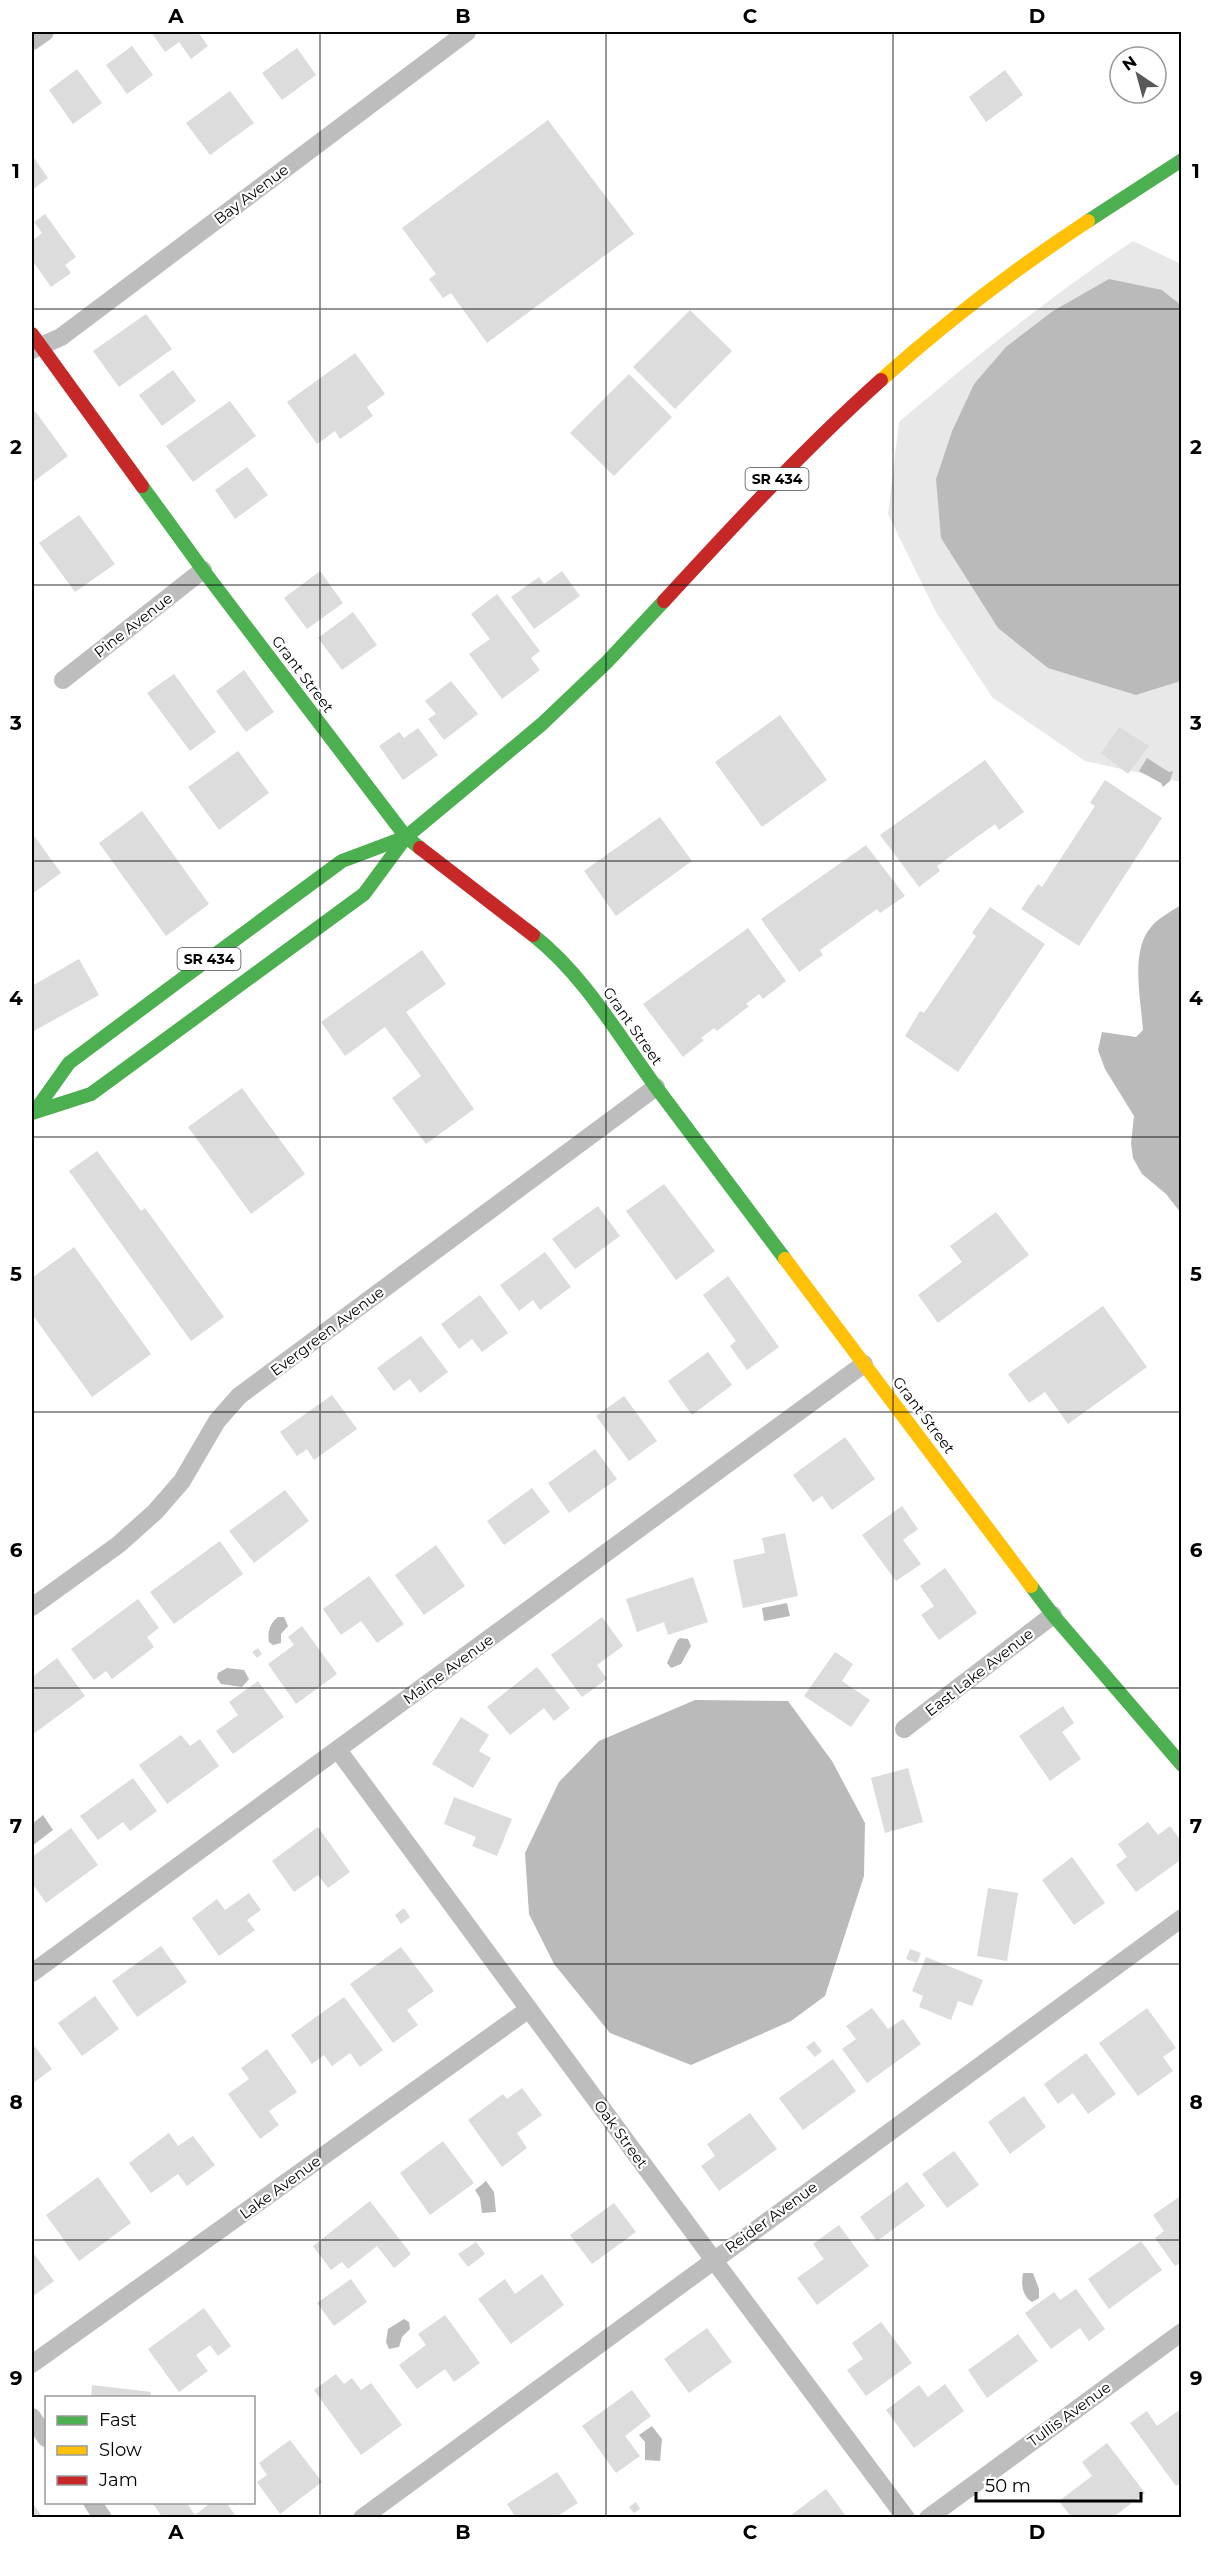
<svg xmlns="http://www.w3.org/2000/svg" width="1213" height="2549" font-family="Montserrat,sans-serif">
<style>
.green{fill:#e8e8e8}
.water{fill:#bababa}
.building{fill:#dcdcdc}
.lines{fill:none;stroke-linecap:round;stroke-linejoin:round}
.street{stroke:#bdbdbd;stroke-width:18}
.fast{stroke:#4caf50;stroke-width:14}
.slow{stroke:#ffc107;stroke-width:14}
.jam{stroke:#c62828;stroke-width:14}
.grid{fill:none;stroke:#000;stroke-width:1.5;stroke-opacity:0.55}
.labels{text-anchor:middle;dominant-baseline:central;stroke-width:4.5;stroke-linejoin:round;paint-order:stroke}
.shield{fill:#fff;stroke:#4c4c4c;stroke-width:1.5}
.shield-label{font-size:14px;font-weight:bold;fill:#000}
.street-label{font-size:15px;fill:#000;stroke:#fff}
.neatline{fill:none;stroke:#000;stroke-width:2}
.grid-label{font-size:20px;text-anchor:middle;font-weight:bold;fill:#000}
</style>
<rect width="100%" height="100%" fill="#fff"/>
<path class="green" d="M1133,241L1181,264V305L1162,290L974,384L952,431L936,479L1136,695L1181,681V782L1085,761L992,697L936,612L888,514L899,422C974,358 1051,296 1133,241Z"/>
<g class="water">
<polygon points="1109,279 1162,290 1181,305 1181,681 1136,695 1048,668 998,628 941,538 936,479 952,431 974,384 1006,347 1053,311"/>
<polygon points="1147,758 1169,772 1173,771 1170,781 1163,787 1161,783 1139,771"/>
<path d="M1181,905V1213L1166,1194L1142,1174L1133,1158L1131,1143L1134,1116L1105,1069L1098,1050L1102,1032L1136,1037L1143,1030C1141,1001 1131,956 1148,931C1156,919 1170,912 1181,905Z"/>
<polygon points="787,1603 790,1616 764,1621 762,1608"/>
<path d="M278,1617H284L288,1626L281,1634V1643L273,1645L269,1642C267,1632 270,1623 278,1617Z"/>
<polygon points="680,1638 688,1639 691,1646 681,1664 671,1668 667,1663 677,1641"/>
<polygon points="227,1668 244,1670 249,1679 242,1687 221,1684 217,1678 218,1673"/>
<polygon points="695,1700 788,1701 832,1761 865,1823 864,1876 825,1996 791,2021 691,2065 610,2033 554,1964 529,1914 525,1853 559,1782 599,1741"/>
<polygon points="43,1815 53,1830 32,1846 32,1824"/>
<polygon points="486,2181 494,2192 496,2212 482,2213 480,2198 475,2190"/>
<path d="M1023,2273H1033L1039,2289V2298L1032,2302C1022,2296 1021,2284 1023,2273Z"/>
<polygon points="404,2319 409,2322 410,2329 402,2337 399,2347 389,2349 386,2342 388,2329"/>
<polygon points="652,2426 662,2439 660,2461 645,2460 645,2442 639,2435"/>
</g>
<g class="building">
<polygon points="151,32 198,32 208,46 191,59 179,42 165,52"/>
<polygon points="132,46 153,75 127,94 106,65"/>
<polygon points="297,48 316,75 282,100 262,73"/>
<polygon points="77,69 102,103 73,124 49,90"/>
<polygon points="1005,70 1023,95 986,122 969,97"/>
<polygon points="230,91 254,123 210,155 186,123"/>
<polygon points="548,120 634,234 487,343 451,293 443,298 429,279 436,274 402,228"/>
<polygon points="32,155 48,178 32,190"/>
<polygon points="45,214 76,257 65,265 71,273 51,287 32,260 32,241 42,233 34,222"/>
<polygon points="690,310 732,351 675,409 633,367"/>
<polygon points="146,314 172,349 119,387 93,351"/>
<polygon points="355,353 385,394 367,407 373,416 340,439 335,431 317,444 287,402"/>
<polygon points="173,370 196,401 162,426 139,395"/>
<polygon points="629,374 672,417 614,476 570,433"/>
<polygon points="230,401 256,436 193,482 166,446"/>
<polygon points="35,411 68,456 33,482 32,479 32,414"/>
<polygon points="247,467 268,495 235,519 215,490"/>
<polygon points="79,515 115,564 75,592 39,543"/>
<polygon points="320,571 343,603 307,629 284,598"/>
<polygon points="562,571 580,596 534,629 511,597 539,577 544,584"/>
<polygon points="497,594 540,651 531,658 540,670 502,699 469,654 490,639 471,614"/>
<polygon points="353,612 377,645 342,670 318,638"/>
<polygon points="244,670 274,712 246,732 216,691"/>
<polygon points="174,674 216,732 190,751 147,693"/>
<polygon points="451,681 478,714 444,740 428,719 436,714 425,701"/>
<polygon points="780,715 827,780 762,827 715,762"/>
<polygon points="1119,727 1149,746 1128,774 1101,753"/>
<polygon points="418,728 438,755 403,780 379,746 399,732 404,738"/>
<polygon points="238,751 269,793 219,830 188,787"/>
<polygon points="985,760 1024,812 999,830 995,824 937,866 940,871 919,887 880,835"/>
<polygon points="1105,780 1162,818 1079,946 1021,909 1038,884 1042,887 1095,806 1090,803"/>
<polygon points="142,811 209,904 166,936 99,843"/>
<polygon points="660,817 692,861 616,916 584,871"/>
<polygon points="32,833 61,873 32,894"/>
<polygon points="866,845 905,896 880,913 877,909 820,950 823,955 799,972 761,919"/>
<polygon points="990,907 1045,944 958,1072 905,1036 920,1011 924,1013 976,936 972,933"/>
<polygon points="748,928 786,981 763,999 759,994 746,1004 749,1006 717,1031 714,1028 701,1038 704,1040 683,1057 643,1004"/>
<polygon points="422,950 446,984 406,1012 474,1109 426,1144 392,1098 421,1076 385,1027 345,1056 321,1022"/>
<polygon points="79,959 99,995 32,1032 32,986"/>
<polygon points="242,1088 305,1174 251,1214 188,1127"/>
<polygon points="97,1151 141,1211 145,1208 224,1317 191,1341 69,1171"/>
<polygon points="664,1184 715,1251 676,1280 626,1211"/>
<polygon points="598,1206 620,1236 575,1269 552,1239"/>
<polygon points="996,1212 1029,1255 938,1323 918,1295 962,1262 950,1246"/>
<polygon points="74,1247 151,1354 92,1397 32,1314 32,1278"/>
<polygon points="545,1252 571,1287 540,1310 533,1300 519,1311 500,1285"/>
<polygon points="728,1276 779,1347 747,1370 730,1346 736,1341 703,1295"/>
<polygon points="480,1295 508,1333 482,1352 472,1339 459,1349 441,1324"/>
<polygon points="1103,1306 1147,1367 1068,1424 1045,1392 1029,1403 1008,1374"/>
<polygon points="421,1336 448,1372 420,1393 410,1379 394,1391 377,1368"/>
<polygon points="708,1352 732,1385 692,1415 668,1381"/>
<polygon points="332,1395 357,1429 314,1460 307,1449 297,1456 280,1432"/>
<polygon points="624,1396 657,1441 629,1461 596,1416"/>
<polygon points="845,1437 875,1479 832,1510 822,1496 813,1502 793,1475"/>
<polygon points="595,1449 617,1479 569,1513 548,1483"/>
<polygon points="532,1488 550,1512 504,1545 487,1521"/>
<polygon points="285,1490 309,1521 254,1563 229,1531"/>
<polygon points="902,1506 918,1529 903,1540 921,1564 896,1581 862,1535"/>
<polygon points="785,1533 798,1596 743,1608 733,1560 765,1553 762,1538"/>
<polygon points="220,1541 243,1574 174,1624 150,1592"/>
<polygon points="436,1545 465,1586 424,1615 395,1575"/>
<polygon points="945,1568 977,1613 939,1640 921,1615 934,1606 920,1586"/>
<polygon points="369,1576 404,1624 377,1643 361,1621 341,1635 323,1609"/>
<polygon points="693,1577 708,1622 668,1635 664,1622 637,1632 626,1599"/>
<polygon points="138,1599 159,1628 147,1637 154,1647 112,1679 106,1671 94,1680 71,1649"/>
<polygon points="602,1617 623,1646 597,1665 607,1679 582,1697 551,1655"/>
<polygon points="302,1626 337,1674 296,1704 268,1664 294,1645 288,1637"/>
<polygon points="258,1648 262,1654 257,1658 252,1652"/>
<polygon points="835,1652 853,1664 842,1681 870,1700 851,1727 804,1696"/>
<polygon points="57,1658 85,1696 32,1735 32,1677"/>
<polygon points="537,1667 570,1708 554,1721 544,1708 510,1735 487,1707"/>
<polygon points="258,1681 284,1717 233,1754 216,1731 238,1715 229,1702"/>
<polygon points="1063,1706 1074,1723 1062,1732 1081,1759 1050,1781 1019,1736"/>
<polygon points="461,1717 489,1735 479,1751 491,1758 473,1788 432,1764"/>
<polygon points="181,1735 190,1746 200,1739 219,1766 167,1804 139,1765"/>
<polygon points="908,1768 923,1822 885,1833 871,1778"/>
<polygon points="133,1778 157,1811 130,1831 123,1822 98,1840 80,1816"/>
<polygon points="454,1797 512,1819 497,1856 472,1846 476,1837 444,1824"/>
<polygon points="1148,1822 1158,1835 1170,1826 1182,1842 1182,1859 1136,1892 1116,1865 1127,1857 1118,1844"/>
<polygon points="318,1827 350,1872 328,1888 318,1875 294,1892 272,1861"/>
<polygon points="71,1828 98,1865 46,1903 32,1883 32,1857"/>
<polygon points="1072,1857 1105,1903 1074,1925 1042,1880"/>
<polygon points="988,1888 1018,1893 1007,1961 977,1956"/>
<polygon points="249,1893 261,1910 247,1920 255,1930 219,1956 192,1918 217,1899 225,1910"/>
<polygon points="404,1908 410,1917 401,1924 395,1915"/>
<polygon points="161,1946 187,1982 137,2017 112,1981"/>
<polygon points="401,1947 434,1991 407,2010 418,2025 393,2043 350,1984"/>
<polygon points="910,1949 921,1953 917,1963 906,1959"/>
<polygon points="926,1957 983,1980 972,2006 958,2001 951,2020 919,2007 923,1996 912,1991"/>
<polygon points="95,1996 119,2029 82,2056 58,2023"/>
<polygon points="344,1997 383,2050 360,2067 350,2053 332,2066 324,2055 312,2064 291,2035"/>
<polygon points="872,2008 888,2029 903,2019 921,2044 867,2083 842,2049 856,2039 846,2026"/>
<polygon points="1147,2008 1176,2048 1163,2057 1173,2071 1138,2096 1099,2043"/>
<polygon points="814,2041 822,2051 815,2057 806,2047"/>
<polygon points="33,2044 52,2069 32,2084 32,2045"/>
<polygon points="267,2049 297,2092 269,2111 279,2125 260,2139 228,2094 249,2079 241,2068"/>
<polygon points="1086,2053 1116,2094 1088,2114 1073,2093 1058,2104 1044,2084"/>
<polygon points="833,2059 856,2091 803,2130 779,2098"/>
<polygon points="522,2088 542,2115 517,2133 527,2148 502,2167 468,2120 503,2094 507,2099"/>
<polygon points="1024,2096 1046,2127 1010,2154 988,2122"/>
<polygon points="750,2113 777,2149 719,2191 701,2166 715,2156 707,2144"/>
<polygon points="169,2133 178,2146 193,2136 215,2165 187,2186 178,2174 151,2193 129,2163"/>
<polygon points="443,2141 474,2183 430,2215 400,2173"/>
<polygon points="954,2151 979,2185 947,2208 922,2174"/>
<polygon points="98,2177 131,2223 79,2261 46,2215"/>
<polygon points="907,2182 925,2206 877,2241 860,2217"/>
<polygon points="1182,2195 1182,2262 1175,2266 1155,2238 1164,2231 1153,2215"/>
<polygon points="370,2201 411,2254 394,2268 377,2246 348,2269 342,2262 331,2270 313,2246"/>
<polygon points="614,2203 636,2232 592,2264 570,2235"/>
<polygon points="839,2225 869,2266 817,2305 797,2278 824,2259 813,2244"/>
<polygon points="1141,2241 1162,2270 1109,2309 1088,2279"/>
<polygon points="476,2242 485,2254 468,2267 458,2254"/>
<polygon points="32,2251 54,2281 32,2297"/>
<polygon points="542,2274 564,2305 511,2344 478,2299 505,2279 515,2294"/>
<polygon points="351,2279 367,2302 334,2326 317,2303"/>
<polygon points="1076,2289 1105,2329 1089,2341 1080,2328 1051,2349 1025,2313 1054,2292 1060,2300"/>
<polygon points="204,2308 231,2346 218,2356 210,2345 196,2355 208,2371 179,2392 148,2349"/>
<polygon points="445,2315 480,2363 454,2382 445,2369 417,2389 399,2365 426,2345 418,2334"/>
<polygon points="881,2322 912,2363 866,2396 847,2370 863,2359 852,2343"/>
<polygon points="707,2328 732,2362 689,2393 664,2359"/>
<polygon points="1018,2334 1038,2361 987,2398 968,2370"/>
<polygon points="336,2374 344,2384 352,2378 361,2390 371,2383 402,2425 361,2455 314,2390"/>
<polygon points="945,2384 964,2411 914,2448 886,2410 919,2385 928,2397"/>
<polygon points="92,2385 151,2392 150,2398 91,2398"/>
<polygon points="632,2390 651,2416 625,2436 640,2456 616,2473 582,2426"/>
<polygon points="1182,2408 1182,2482 1176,2486 1130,2423 1147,2411 1157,2426"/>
<polygon points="290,2440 322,2482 280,2514 257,2482 267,2475 259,2463"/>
<polygon points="1107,2443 1145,2493 1112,2518 1072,2518 1059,2501 1092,2476 1082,2462"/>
<polygon points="557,2472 578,2503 559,2515 560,2518 516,2518 507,2504"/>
<polygon points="826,2489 845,2515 843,2518 787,2518"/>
<polygon points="32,2502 43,2518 32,2518"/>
<polygon points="155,2502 186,2502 195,2515 212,2502 226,2502 237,2518 163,2518 153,2504"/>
<polygon points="636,2502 640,2509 634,2513 629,2507"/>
</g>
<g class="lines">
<g class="street">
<polyline points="32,41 45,32"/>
<polyline points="32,350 61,337 467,32"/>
<polyline points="63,680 203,570"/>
<polyline points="32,1607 118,1545 155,1512 182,1481 217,1421 239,1396 656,1087"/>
<polyline points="904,1729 1053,1615"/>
<polyline points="338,1750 713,2259 906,2518"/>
<polyline points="32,1973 864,1364"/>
<polyline points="32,2364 529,2009"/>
<polyline points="32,2417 46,2438"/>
<polyline points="92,2502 103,2518"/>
<polyline points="362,2518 1182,1918"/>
<polyline points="928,2518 1182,2332"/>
</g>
<g class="fast">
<polyline points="1088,221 1182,160"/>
<polyline points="142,486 203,570 406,837 420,848"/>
<path d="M533,935C585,976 618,1035 656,1087C699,1145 742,1202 785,1259"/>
<polyline points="35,1111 69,1063 175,984 342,861 406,837"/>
<polyline points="32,1113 91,1094 364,894 406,837 542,724 607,662 664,601"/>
<polyline points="1031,1586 1053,1615 1182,1765"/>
</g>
<g class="slow">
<path d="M881,380C946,322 1015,269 1088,221"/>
<polyline points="785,1259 1031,1586"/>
</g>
<g class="jam">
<polyline points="32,334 142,486"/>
<path d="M664,601C734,525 804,449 881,380"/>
<polyline points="420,848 533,935"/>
</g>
</g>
<path class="grid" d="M320,32V2518M606,32V2518M893,32V2518M32,309H1182M32,585H1182M32,861H1182M32,1137H1182M32,1412H1182M32,1688H1182M32,1964H1182M32,2240H1182"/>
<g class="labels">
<g class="shield">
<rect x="745.5" y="468" width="63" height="22" rx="4.5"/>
<rect x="177.5" y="948" width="63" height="22" rx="4.5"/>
</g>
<g class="shield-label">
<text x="777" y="479">SR 434</text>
<text x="209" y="959">SR 434</text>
</g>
<g class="street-label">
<text transform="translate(251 194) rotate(-37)">Bay Avenue</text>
<text transform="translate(133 625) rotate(-38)">Pine Avenue</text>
<text transform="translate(303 674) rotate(53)">Grant Street</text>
<text transform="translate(633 1026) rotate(55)">Grant Street</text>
<text transform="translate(327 1331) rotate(-37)">Evergreen Avenue</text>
<text transform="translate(924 1415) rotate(53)">Grant Street</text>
<text transform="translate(448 1669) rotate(-36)">Maine Avenue</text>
<text transform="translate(979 1672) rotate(-38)">East Lake Avenue</text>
<text transform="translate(621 2134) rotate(54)">Oak Street</text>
<text transform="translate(280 2187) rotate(-36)">Lake Avenue</text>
<text transform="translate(771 2217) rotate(-36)">Reider Avenue</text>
<text transform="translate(1069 2414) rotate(-36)">Tullis Avenue</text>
</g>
</g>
<rect width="1213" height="2549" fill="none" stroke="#ffffff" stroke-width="66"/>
<rect x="45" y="2396" width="210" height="108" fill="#ffffff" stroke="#999999" stroke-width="1.5"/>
<rect x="57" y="2416" width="30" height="9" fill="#4caf50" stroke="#999999" stroke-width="1.5"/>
<text x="99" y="2426" font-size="18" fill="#000000">Fast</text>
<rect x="57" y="2446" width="30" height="9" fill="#ffc107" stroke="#999999" stroke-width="1.5"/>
<text x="99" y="2456" font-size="18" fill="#000000">Slow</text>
<rect x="57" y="2476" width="30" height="9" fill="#c62828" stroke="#999999" stroke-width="1.5"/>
<text x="99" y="2486" font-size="18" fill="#000000">Jam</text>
<g transform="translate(1138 75) rotate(324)"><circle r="28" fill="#ffffff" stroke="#999999" stroke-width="1.5"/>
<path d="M0-4.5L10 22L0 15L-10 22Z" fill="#595959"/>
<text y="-9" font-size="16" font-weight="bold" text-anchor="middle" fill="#000000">N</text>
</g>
<path d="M976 2492v9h165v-9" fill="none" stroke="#000000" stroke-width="3"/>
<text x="985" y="2492" font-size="18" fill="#000000" stroke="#ffffff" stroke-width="4.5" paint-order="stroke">50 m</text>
<rect x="33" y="33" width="1147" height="2483" class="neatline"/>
<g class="grid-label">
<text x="176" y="23">A</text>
<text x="463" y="23">B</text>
<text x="750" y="23">C</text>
<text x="1037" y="23">D</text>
<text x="16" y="178">1</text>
<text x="1196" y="178">1</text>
<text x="16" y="454">2</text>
<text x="1196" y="454">2</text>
<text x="16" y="730">3</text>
<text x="1196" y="730">3</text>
<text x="16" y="1005">4</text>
<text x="1196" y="1005">4</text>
<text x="16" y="1281">5</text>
<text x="1196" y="1281">5</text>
<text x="16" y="1557">6</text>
<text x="1196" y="1557">6</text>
<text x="16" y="1833">7</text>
<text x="1196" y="1833">7</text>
<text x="16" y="2109">8</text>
<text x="1196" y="2109">8</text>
<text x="16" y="2385">9</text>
<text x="1196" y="2385">9</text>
<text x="176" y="2539">A</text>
<text x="463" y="2539">B</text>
<text x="750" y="2539">C</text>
<text x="1037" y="2539">D</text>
</g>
</svg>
